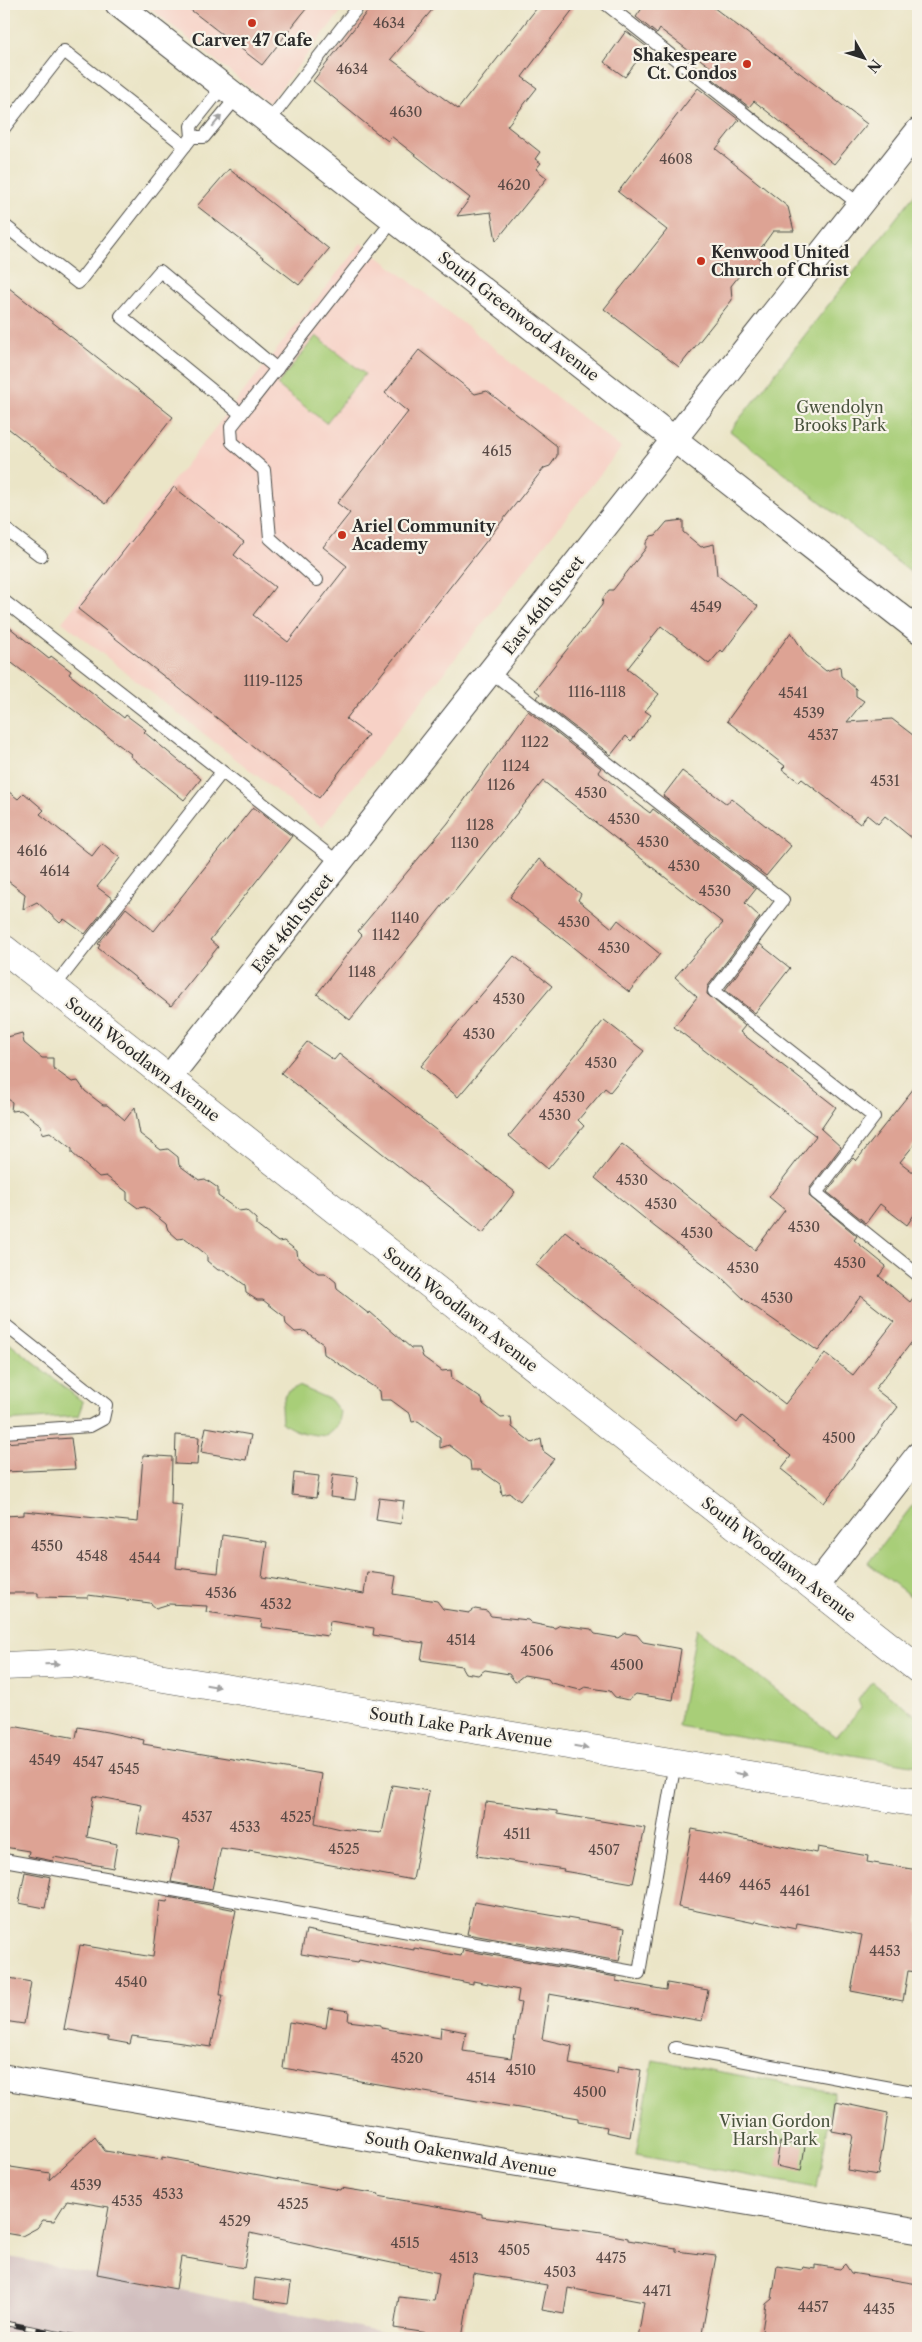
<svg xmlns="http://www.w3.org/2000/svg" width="922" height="2342" font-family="'Libre Caslon Text',serif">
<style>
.built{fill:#f7d1c6}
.industrial{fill:#d2bfbf}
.green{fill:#a8ce78;stroke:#6a7c52}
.building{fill:#dda394}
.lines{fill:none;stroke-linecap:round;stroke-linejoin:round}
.lane-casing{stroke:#484742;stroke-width:14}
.street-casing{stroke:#484742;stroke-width:27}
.secondary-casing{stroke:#484742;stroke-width:29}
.lane{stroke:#fff;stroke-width:12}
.street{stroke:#fff;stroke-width:25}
.secondary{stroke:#fff;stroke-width:28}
.rail-casing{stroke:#2b2b2b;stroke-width:5.5}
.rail{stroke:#f7f3e8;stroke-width:4;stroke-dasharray:11;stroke-linecap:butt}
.oneway{fill:#a0a0a0}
.poi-dot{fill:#c8321e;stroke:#f7f3e8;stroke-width:2}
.labels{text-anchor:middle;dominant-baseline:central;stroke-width:4.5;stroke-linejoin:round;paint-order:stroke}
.number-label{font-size:14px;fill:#584945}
.poi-label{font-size:16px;font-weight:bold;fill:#2b2b2b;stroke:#f7f3e8;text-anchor:start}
.street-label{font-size:16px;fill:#2b2b2b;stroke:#f7f3e8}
.park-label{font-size:16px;fill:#4a543e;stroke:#f7f3e8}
</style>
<rect width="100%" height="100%" fill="#f7f3e8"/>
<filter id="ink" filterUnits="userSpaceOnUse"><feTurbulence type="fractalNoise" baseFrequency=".02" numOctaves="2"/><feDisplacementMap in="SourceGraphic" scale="10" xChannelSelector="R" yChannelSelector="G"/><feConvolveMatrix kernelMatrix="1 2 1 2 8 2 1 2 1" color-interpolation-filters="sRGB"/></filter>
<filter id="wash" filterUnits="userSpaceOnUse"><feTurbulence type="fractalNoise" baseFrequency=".0096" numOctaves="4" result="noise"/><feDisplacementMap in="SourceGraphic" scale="20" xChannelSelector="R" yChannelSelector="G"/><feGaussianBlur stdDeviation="1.12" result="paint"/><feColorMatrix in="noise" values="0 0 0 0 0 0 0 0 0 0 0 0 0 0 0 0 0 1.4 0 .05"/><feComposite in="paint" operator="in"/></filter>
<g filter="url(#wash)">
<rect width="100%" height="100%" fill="#ebe5c7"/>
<g class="built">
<polygon points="145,4 347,4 269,103"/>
<polygon points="361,243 621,448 322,827 62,622"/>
</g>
<polygon class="industrial" points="4,2256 176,2289 411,2338 4,2338"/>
<g class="green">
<polygon points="918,190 918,578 730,431"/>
<polygon points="316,336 365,374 326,423 277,385"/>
<polygon points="4,1339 83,1402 78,1416 4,1421"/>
<path d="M299,1386L331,1400L340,1412L337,1426L326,1436C309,1434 295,1433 282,1422L281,1407L287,1392Z"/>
<polygon points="918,1498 918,1602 868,1563"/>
<polygon points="697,1628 836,1737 861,1708 858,1700 872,1682 918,1717 918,1766 678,1726"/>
<polygon points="653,2060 834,2092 817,2188 636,2155"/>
</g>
<g id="blocks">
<g class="building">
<polygon points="183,4 310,4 262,65"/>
<polygon points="373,4 437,4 391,59 458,109 540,4 577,4 522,77 537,88 507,126 540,152 535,159 541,163 536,169 547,178 496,241 491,212 457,216 470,198 391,136 388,141 377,133 313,81"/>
<polygon points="645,4 709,4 867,124 834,164 754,101 749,107 708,75 713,69 660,29 657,34 636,17"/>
<polygon points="626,31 647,47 625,77 604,62"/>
<polygon points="698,88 739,120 716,149 788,207 794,231 773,231 758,252 762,271 742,272 731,286 732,300 679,367 604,309 667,230 618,192"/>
<polygon points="229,169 329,249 299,285 197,206"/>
<polygon points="4,284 173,417 105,504 4,425"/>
<polygon points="419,350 475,394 487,391 557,446 557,456 550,466 544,468 346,719 368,735 319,798 78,609 174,487 244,542 234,555 275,587 253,615 288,642 347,566 323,547 350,513 337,503 408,412 385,393"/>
<polygon points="683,520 683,532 701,547 714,544 717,575 758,606 723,652 721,650 709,664 661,626 627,669 659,694 645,711 651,715 631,741 626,736 611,755 537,698 540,694 535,690 602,605 603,598 609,590 613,590 646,548 646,543 651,536 656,535 667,522"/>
<polygon points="4,623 49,659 51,656 71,671 69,674 124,718 126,715 146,730 144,732 201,779 184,800 130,756 131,754 4,657"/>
<polygon points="791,632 806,655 826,671 840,666 841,676 856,689 856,696 864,701 847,722 892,719 918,739 918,843 885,816 878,824 867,815 860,824 802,779 799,782 782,769 785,766 727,721"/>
<polygon points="528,711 601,768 598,772 629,797 650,813 653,809 756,889 745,903 760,917 708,986 707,994 745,1026 740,1032 836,1107 821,1129 841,1147 810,1188 809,1196 857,1236 854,1240 886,1266 879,1276 910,1302 918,1291 918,1341 915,1338 875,1389 898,1407 824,1503 781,1469 791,1456 742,1416 737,1423 536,1265 565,1231 785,1404 825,1353 853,1375 894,1322 861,1296 818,1351 745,1300 722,1278 655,1227 595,1178 622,1144 755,1250 785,1210 769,1197 816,1136 674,1027 697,997 675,977 723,923 543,781 350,1020 317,994 362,935 358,931 448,823"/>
<polygon points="682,771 727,804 731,798 791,846 766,876 663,796"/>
<polygon points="4,788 18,799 24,793 44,810 40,814 92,856 102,843 120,858 97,887 113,899 85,934 64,919 60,923 37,902 23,909 25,894 4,878"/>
<polygon points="253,807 292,836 210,940 218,947 171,1006 98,948 100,945 98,944 126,908 154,931"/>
<polygon points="539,859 581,894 578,900 612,928 618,920 660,954 629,992 510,897"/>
<polygon points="760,944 790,968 755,1013 725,990"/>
<polygon points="514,956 552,986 458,1097 421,1066"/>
<polygon points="604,1020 644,1051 610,1092 605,1088 578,1120 584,1126 548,1169 509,1136"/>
<polygon points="22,1033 24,1043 42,1058 53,1058 53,1068 72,1082 78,1081 85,1091 103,1105 107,1105 125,1120 135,1107 140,1134 161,1150 168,1149 178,1157 179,1165 199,1180 205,1179 218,1188 218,1196 239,1211 246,1210 256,1219 256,1225 278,1242 284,1241 297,1251 298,1258 318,1273 325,1273 336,1282 337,1289 369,1314 370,1312 411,1348 420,1348 423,1357 442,1371 451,1370 452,1379 482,1399 483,1404 501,1418 511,1417 512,1427 532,1443 541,1439 543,1451 554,1459 520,1501 510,1493 502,1495 500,1484 480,1470 471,1470 470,1461 449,1445 440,1448 440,1437 418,1421 412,1422 410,1414 391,1400 381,1400 380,1391 324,1354 323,1344 305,1331 295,1332 286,1324 285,1317 263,1300 257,1300 246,1293 245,1285 224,1270 218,1270 207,1261 207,1255 185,1238 178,1239 168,1230 166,1224 145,1207 138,1208 127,1200 127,1192 106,1176 99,1177 72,1153 72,1149 50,1132 42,1134 41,1125 21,1110 11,1111 12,1102 4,1096 4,1038"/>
<polygon points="307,1042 334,1060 339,1054 515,1192 483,1233 281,1073"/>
<polygon points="918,1083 918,1140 900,1162 918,1176 918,1209 907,1225 880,1204 866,1223 827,1192 853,1158 856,1161"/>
<polygon points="206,1427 251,1435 246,1460 201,1452"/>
<polygon points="176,1435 199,1437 197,1465 175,1464"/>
<polygon points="71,1438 75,1469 4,1472 4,1443"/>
<polygon points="143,1455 172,1457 171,1504 182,1505 176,1568 218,1573 222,1535 267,1542 262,1577 364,1594 367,1572 396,1576 393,1594 437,1601 443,1609 469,1613 475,1609 487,1611 491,1616 528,1620 531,1623 555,1628 560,1625 591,1629 595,1634 618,1638 625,1633 637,1635 643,1642 681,1649 673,1700 636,1694 628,1700 615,1697 610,1691 585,1687 580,1690 551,1683 548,1679 524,1675 515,1682 509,1674 485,1670 478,1675 465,1673 461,1666 421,1660 424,1643 373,1635 374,1628 330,1621 328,1636 261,1627 262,1620 206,1612 207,1606 169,1604 156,1608 150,1603 88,1595 88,1598 38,1597 38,1593 4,1593 4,1516 24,1515 24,1511 138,1522"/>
<polygon points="294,1473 319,1476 316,1498 292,1495"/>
<polygon points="333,1474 358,1477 355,1500 330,1497"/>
<polygon points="379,1498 404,1501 401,1524 376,1520"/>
<polygon points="18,1727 76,1738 78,1727 107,1732 144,1740 143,1744 322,1774 315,1823 341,1829 382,1833 392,1785 429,1791 413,1880 249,1850 249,1852 221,1848 212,1889 171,1882 180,1841 137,1833 142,1805 93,1796 87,1837 117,1844 113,1868 54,1857 53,1861 28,1856 29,1851 4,1847 4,1728"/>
<polygon points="486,1802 557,1811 557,1814 645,1828 633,1883 563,1871 564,1869 477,1856"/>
<polygon points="692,1829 817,1853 818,1847 868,1856 867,1862 918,1870 918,1972 908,1971 903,2001 851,1991 862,1935 797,1923 796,1929 756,1921 755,1923 678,1907"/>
<polygon points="25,1872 51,1877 45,1908 19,1903"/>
<polygon points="168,1897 236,1910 223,1973 220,1995 223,1995 211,2047 132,2036 130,2044 108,2040 108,2037 64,2029 80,1945 153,1957 160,1901 167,1902"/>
<polygon points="474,1902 625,1928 619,1961 467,1934"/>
<polygon points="306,1930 414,1950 414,1948 461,1956 463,1950 616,1977 616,1981 666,1990 667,1983 708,1990 702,2021 549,1994 542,2039 572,2046 569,2064 617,2073 618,2066 641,2070 630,2137 606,2132 607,2127 578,2122 578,2118 283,2068 289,2022 326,2028 329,2008 349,2011 348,2021 381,2025 381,2028 440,2038 441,2027 466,2032 463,2051 511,2058 521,2003 517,2002 519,1990 473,1981 473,1984 359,1960 358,1963 301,1954"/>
<polygon points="4,1977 31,1982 24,2024 4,2021"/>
<polygon points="836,2102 888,2113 878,2175 847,2170 853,2135 832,2131"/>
<polygon points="95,2137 105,2151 162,2160 162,2157 340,2190 341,2188 379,2194 378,2196 482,2214 482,2217 602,2233 628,2238 628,2240 676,2248 676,2251 716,2256 701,2338 638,2338 644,2302 568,2288 564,2314 542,2310 547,2285 473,2273 462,2338 394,2328 399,2297 434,2301 439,2273 250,2233 244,2268 181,2257 176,2289 97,2274 109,2207 67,2200 54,2221 43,2220 37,2228 22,2236 4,2233 4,2166 50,2173 49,2180"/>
<polygon points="780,2142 805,2146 801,2171 776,2166"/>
<polygon points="845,2264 851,2273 918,2284 918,2338 761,2338 766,2304 772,2299 777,2266 802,2270 803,2267 815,2269 815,2265 840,2269"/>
<polygon points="255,2278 291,2283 288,2304 253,2299"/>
</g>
</g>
</g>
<g filter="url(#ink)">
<use href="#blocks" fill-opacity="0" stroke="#484742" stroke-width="1"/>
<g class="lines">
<g class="lane-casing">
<g id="lane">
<polyline points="606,4 860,205"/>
<polyline points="269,121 360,4"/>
<polyline points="4,128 64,51 185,146"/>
<polyline points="192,137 204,137 237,97"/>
<polyline points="4,225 78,283 192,137 191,126 223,86"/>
<polyline points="241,414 121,316 160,271 277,369"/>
<polyline points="4,528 41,556"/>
<polyline points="317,580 270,538 264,470 232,442 231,427 394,219"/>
<polyline points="4,601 339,863"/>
<polyline points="490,671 783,900 714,991 874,1117 816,1193 918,1275"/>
<polyline points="53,988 222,772"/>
<polyline points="4,1324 106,1405 103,1419 90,1426 4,1432"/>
<polyline points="4,1860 639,1973 675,1762"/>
<polyline points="675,2048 918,2093"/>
</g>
</g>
<g class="street-casing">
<g id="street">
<polyline points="118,4 918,630"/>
<polyline points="168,1079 918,131"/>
<polyline points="815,1587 918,1455"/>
<polyline points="4,2077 918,2231"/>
</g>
</g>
<g class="secondary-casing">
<g id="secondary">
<polyline points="4,949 918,1669"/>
<polyline points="4,1666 73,1663 918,1803"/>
</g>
</g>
<use href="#lane" class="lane"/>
<use href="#street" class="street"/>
<use href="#secondary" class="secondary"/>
<g class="rail-casing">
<polyline id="rail" points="4,2323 81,2338"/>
</g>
<use href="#rail" class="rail"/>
</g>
<defs><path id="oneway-solid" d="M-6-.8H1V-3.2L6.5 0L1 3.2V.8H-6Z" transform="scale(1.25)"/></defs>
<g class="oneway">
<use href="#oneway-solid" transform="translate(217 121) rotate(-51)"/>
<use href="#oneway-solid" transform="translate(52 1664) rotate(-2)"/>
<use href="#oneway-solid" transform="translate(213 1686) rotate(9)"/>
<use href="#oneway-solid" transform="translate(581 1747) rotate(9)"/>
<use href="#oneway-solid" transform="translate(741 1774) rotate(9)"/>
</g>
</g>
<g class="poi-dot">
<circle cx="252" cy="23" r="5"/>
<circle cx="747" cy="64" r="5"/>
<circle cx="701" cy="261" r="5"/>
<circle cx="342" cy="535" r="5"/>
</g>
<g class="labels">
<g class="number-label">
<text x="389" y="23">4634</text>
<text x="352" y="69">4634</text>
<text x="406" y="112">4630</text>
<text x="676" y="159">4608</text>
<text x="514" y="185">4620</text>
<text x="497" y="451">4615</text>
<text x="706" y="607">4549</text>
<text x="273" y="681">1119-1125</text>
<text x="597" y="692">1116-1118</text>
<text x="793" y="693">4541</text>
<text x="809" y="713">4539</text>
<text x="823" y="735">4537</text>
<text x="535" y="742">1122</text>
<text x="516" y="766">1124</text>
<text x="885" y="781">4531</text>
<text x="501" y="785">1126</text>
<text x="591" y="793">4530</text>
<text x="624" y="819">4530</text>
<text x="480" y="825">1128</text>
<text x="653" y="842">4530</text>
<text x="465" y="843">1130</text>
<text x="32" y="851">4616</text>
<text x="684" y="866">4530</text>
<text x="55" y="871">4614</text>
<text x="715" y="891">4530</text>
<text x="405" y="918">1140</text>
<text x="574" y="922">4530</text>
<text x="386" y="935">1142</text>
<text x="614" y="948">4530</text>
<text x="362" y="972">1148</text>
<text x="509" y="999">4530</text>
<text x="479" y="1034">4530</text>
<text x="601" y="1063">4530</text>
<text x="569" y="1097">4530</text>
<text x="555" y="1115">4530</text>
<text x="632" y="1180">4530</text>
<text x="661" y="1204">4530</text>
<text x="804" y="1227">4530</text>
<text x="697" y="1233">4530</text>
<text x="850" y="1263">4530</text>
<text x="743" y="1268">4530</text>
<text x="777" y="1298">4530</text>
<text x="839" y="1438">4500</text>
<text x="47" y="1546">4550</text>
<text x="92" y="1556">4548</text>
<text x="145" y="1558">4544</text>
<text x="221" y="1593">4536</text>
<text x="276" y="1604">4532</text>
<text x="461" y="1640">4514</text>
<text x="537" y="1651">4506</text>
<text x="627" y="1665">4500</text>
<text x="45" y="1760">4549</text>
<text x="88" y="1762">4547</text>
<text x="124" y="1769">4545</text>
<text x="197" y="1817">4537</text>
<text x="296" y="1817">4525</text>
<text x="245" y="1827">4533</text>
<text x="517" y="1834">4511</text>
<text x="344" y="1849">4525</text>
<text x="604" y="1850">4507</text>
<text x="715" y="1878">4469</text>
<text x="755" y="1885">4465</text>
<text x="795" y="1891">4461</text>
<text x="885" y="1951">4453</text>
<text x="131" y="1982">4540</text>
<text x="407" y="2058">4520</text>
<text x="521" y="2070">4510</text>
<text x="481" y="2078">4514</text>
<text x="590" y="2092">4500</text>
<text x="86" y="2185">4539</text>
<text x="168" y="2194">4533</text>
<text x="127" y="2201">4535</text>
<text x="293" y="2204">4525</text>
<text x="235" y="2221">4529</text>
<text x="405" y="2243">4515</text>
<text x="514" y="2250">4505</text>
<text x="464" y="2258">4513</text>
<text x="611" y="2258">4475</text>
<text x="560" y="2272">4503</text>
<text x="657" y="2291">4471</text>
<text x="813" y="2307">4457</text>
<text x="879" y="2309">4435</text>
</g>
<g class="poi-label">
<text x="252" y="40" text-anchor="middle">Carver 47 Cafe</text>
<text x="737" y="55" text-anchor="end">Shakespeare<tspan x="737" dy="18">Ct. Condos</tspan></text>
<text x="711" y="252">Kenwood United<tspan x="711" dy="18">Church of Christ</tspan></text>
<text x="352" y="526">Ariel Community<tspan x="352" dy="18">Academy</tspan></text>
</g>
<g class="street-label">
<text transform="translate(519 316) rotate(38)">South Greenwood Avenue</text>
<text transform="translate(543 605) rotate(-52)">East 46th Street</text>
<text transform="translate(292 923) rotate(-52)">East 46th Street</text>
<text transform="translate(143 1059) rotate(38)">South Woodlawn Avenue</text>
<text transform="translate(461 1309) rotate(38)">South Woodlawn Avenue</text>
<text transform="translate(779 1559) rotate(38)">South Woodlawn Avenue</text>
<text transform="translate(461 1727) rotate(9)">South Lake Park Avenue</text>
<text transform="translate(461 2154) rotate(10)">South Oakenwald Avenue</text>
</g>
<g class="park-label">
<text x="840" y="407">Gwendolyn<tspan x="840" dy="18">Brooks Park</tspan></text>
<text x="775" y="2121">Vivian Gordon<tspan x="775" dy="18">Harsh Park</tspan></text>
</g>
</g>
<rect width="922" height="2342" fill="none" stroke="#f7f3e8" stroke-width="20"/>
<g transform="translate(864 58) rotate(129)" stroke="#f7f3e8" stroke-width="4" paint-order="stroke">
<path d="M0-4L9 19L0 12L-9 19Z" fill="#2b2b2b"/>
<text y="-8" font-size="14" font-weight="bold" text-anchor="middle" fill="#2b2b2b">N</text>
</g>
</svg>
